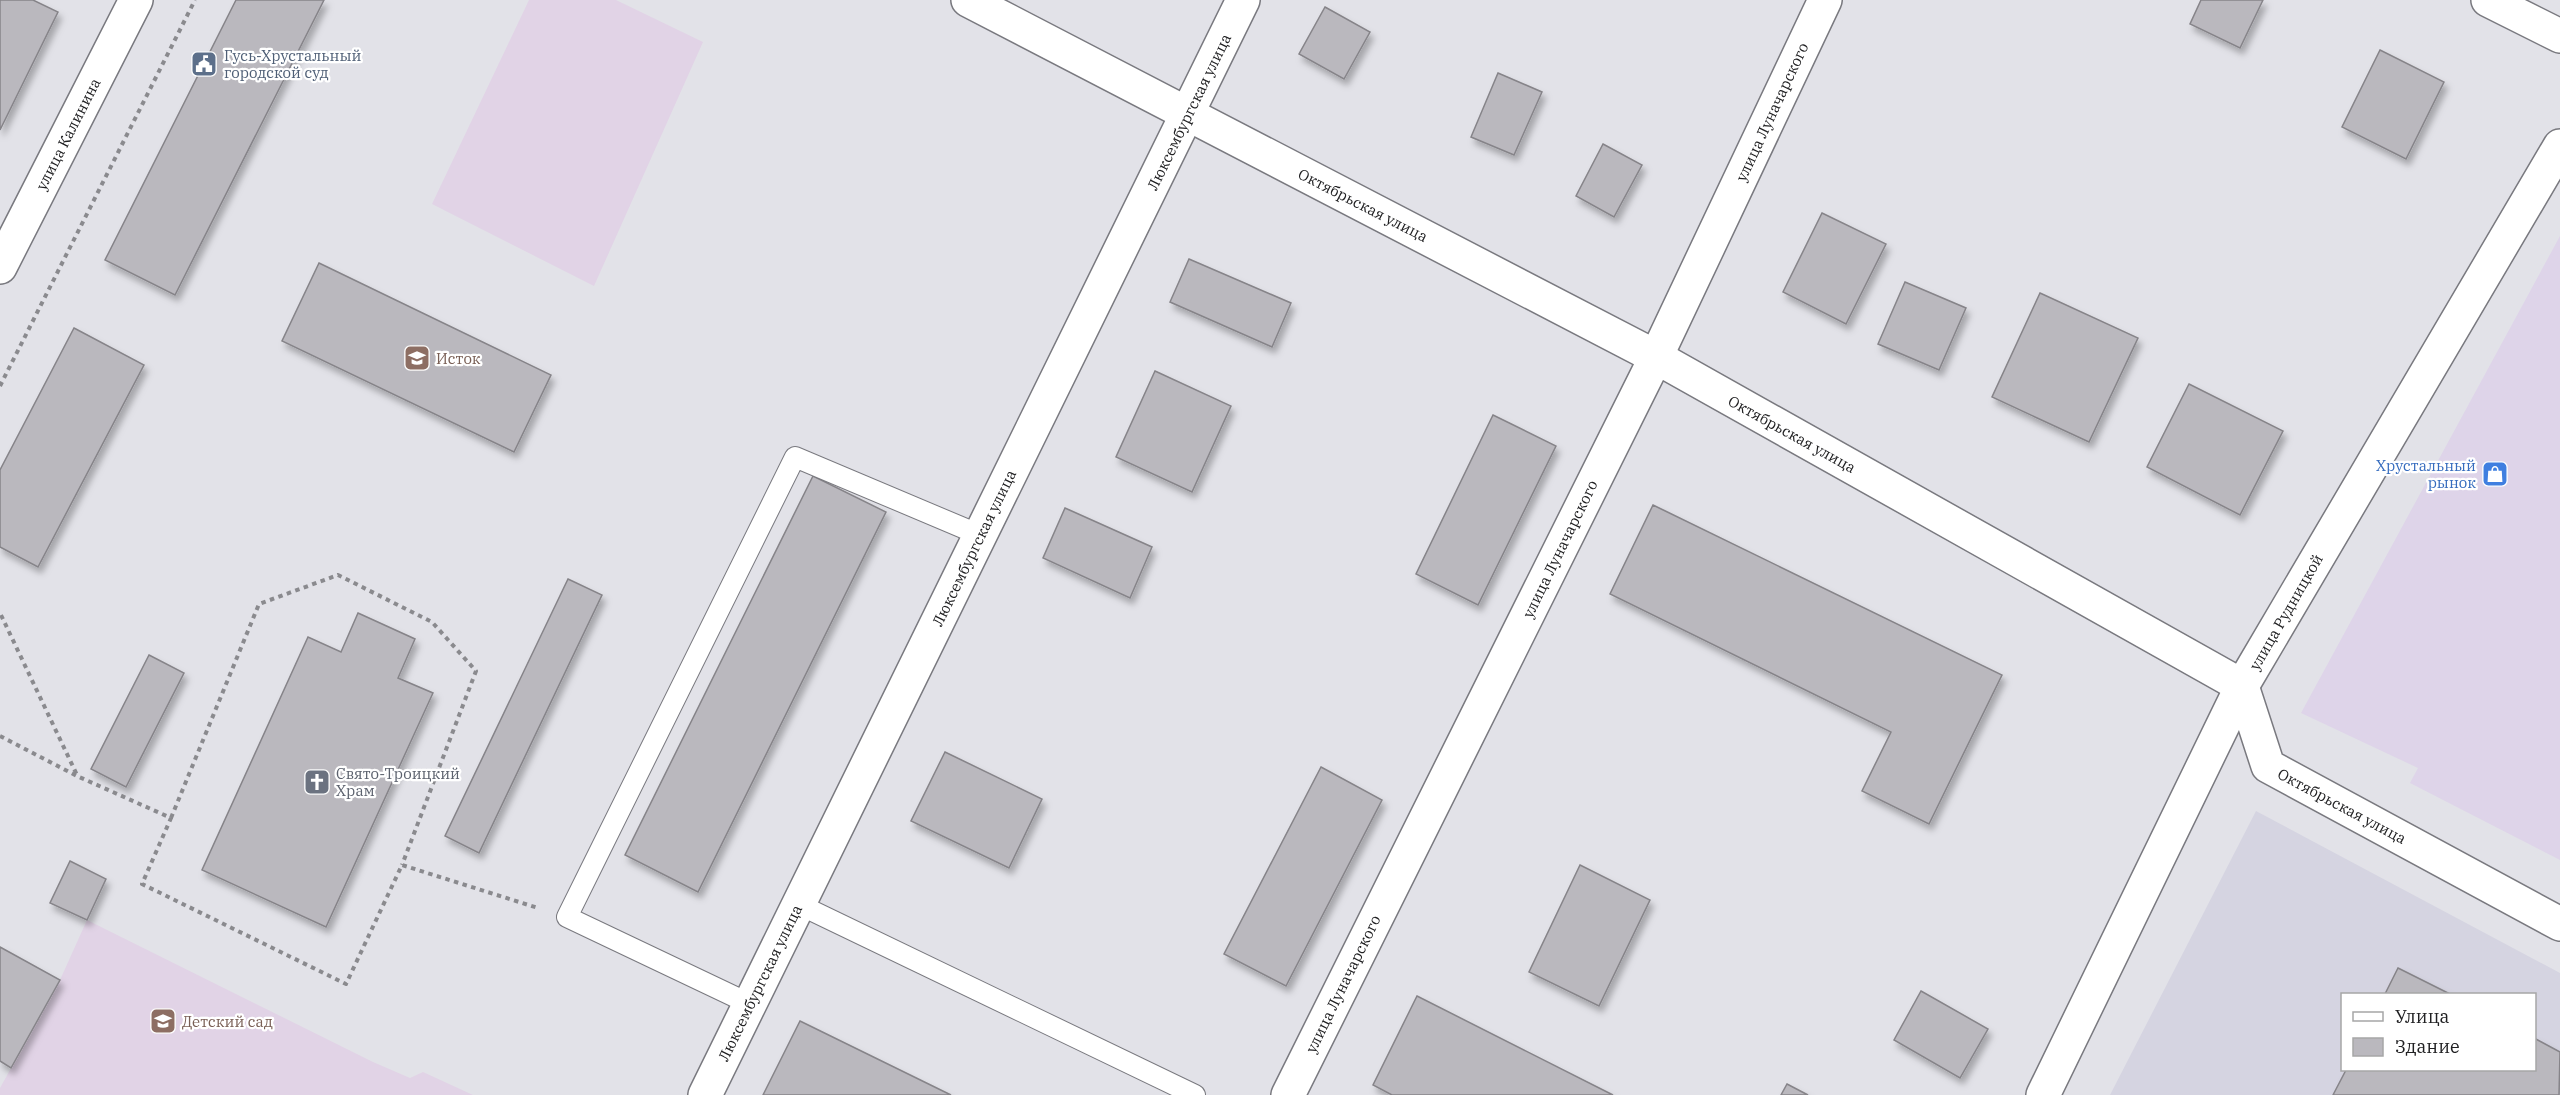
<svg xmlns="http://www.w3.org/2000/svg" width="2560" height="1095" font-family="'IBM Plex Serif',serif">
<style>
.commercial{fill:#ded4e9}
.built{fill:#d5d4e1;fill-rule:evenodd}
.education{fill:#e1d3e6}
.building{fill:#bab8be;stroke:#868489;stroke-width:1.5;filter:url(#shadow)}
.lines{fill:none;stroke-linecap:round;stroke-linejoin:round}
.service-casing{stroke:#79797f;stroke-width:22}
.minor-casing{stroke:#79797f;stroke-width:36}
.tertiary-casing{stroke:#79797f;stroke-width:36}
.path{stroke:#8a8a8e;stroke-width:4;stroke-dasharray:4.5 4.5;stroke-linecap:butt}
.service{stroke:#fff;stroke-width:20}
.minor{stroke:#fff;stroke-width:33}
.tertiary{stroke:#fff;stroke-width:33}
.labels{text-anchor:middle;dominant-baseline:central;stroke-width:4.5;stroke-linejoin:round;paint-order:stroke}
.service-label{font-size:15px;fill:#4e5e75;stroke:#fff;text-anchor:start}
.street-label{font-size:15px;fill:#202022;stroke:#fff}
.education-label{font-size:15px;fill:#785e54;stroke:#fff;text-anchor:start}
.shop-label{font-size:15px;fill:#366cbe;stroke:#fff;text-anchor:end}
.worship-label{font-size:15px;fill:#5b616d;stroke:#fff;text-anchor:start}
</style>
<defs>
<filter id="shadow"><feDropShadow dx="3.5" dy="6" stdDeviation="3" flood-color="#0004"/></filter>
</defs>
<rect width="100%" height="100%" fill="#e2e2e8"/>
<polygon class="commercial" points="2560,236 2560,860 2410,783 2418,768 2301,713"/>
<path class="built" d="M2256,811L2560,973V1095H2110ZM2342,994H2534V1070H2342Z"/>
<g class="education">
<polygon points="529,0 616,0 703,42 594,286 432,204"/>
<polygon points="87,920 373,1062 410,1078 423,1072 473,1095 0,1095 0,1088 60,980"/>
</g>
<g class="building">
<polygon points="0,0 33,0 58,12 0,130"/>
<polygon points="236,0 324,0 175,295 105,260"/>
<polygon points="2201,0 2263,0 2240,48 2190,24"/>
<polygon points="1325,7 1370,32 1344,79 1299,54"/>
<polygon points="2380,50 2444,82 2406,159 2342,127"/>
<polygon points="1498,73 1542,92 1514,155 1471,137"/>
<polygon points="1603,144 1642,165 1614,217 1576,196"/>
<polygon points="1822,213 1886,244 1846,324 1783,292"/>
<polygon points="1189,259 1291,303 1272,347 1170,302"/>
<polygon points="319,263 551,375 514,452 282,341"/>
<polygon points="1905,282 1966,308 1939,370 1878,344"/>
<polygon points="2040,293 2138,338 2089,442 1992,397"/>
<polygon points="74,328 144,365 38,567 0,547 0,470"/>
<polygon points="1155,371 1231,406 1192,492 1116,457"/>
<polygon points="2189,384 2283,431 2240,515 2147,467"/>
<polygon points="1493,415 1556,446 1478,605 1416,574"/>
<polygon points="813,476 886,512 698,892 625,855"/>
<polygon points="1653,505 2002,675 1929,824 1862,791 1891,732 1610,594"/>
<polygon points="1065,508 1152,547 1130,598 1043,558"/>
<polygon points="568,579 602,595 479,853 445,836"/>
<polygon points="358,613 415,639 398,678 433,693 326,927 202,870 308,637 341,652"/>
<polygon points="149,655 184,673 126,787 91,769"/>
<polygon points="945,752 1042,799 1009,868 911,821"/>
<polygon points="1321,767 1382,800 1286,986 1224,954"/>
<polygon points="70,861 106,879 87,920 50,903"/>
<polygon points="1580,865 1650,900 1599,1006 1529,972"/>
<polygon points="0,947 60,980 11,1068 0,1061"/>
<polygon points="2398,968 2450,994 2385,994"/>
<polygon points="1921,991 1988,1029 1960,1078 1894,1040"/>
<polygon points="1417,996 1613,1095 1392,1095 1373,1085"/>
<polygon points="800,1021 951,1095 763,1095"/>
<polygon points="2534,1038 2560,1052 2559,1095 2333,1095 2346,1070 2534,1070"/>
<polygon points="1787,1084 1808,1095 1781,1095"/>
</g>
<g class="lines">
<g class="service-casing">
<g id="service">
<polyline points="798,904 1195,1095"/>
<polyline points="750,1004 567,917 795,457 980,535"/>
</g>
</g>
<g class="minor-casing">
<g id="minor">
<polyline points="968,0 1656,357 2242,686 2268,766 2560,924"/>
<polyline points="2488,0 2560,36"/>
<polyline points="705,1095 1243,0"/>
<polyline points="1288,1095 1656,357 1825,0"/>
<polyline points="2043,1095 2242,686 2560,146"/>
</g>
</g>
<g class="tertiary-casing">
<polyline id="tertiary" points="0,267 136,0"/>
</g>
<g class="path">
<polyline points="0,386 195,0"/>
<polyline points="1,615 77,775"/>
<polyline points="0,736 77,776 171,818 142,884 346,984 402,865 538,908"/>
<polyline points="171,818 259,604 338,575 432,622 476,671 402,865"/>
</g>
<use href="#service" class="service"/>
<use href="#minor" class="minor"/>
<use href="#tertiary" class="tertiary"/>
</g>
<defs>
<g id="civic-square" transform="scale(1.35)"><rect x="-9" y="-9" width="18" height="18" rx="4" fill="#5c6f8a" stroke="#fff"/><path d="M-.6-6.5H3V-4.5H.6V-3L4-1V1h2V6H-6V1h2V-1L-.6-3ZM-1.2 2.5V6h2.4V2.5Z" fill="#fff"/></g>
<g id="school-square" transform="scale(1.35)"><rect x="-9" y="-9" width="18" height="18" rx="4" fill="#8d6e63" stroke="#fff"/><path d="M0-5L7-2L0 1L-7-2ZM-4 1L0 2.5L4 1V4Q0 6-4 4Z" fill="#fff"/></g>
<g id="shop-square" transform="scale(1.35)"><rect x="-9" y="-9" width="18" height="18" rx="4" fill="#3f7fe0" stroke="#fff"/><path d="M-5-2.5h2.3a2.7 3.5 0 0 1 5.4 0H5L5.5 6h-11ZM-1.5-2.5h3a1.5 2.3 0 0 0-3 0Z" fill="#fff"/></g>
<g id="church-square" transform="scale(1.35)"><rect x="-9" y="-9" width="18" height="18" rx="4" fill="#6b7280" stroke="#fff"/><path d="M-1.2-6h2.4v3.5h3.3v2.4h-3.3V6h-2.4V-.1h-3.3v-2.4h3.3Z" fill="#fff"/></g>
</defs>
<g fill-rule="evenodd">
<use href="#civic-square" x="204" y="64"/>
<use href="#school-square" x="417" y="358"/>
<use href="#shop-square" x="2495" y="474"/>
<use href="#church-square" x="317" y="782"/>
<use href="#school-square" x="163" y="1021"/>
</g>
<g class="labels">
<g class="service-label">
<text x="224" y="55">Гусь-Хрустальный<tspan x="224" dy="17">городской суд</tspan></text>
</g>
<g class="street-label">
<text transform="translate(1189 112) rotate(-64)">Люксембургская улица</text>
<text transform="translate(1772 112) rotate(-65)">улица Луначарского</text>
<text transform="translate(68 134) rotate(-63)">улица Калинина</text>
<text transform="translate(1363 205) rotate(27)">Октябрьская улица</text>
<text transform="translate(1792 434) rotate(29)">Октябрьская улица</text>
<text transform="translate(974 548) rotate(-64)">Люксембургская улица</text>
<text transform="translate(1560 549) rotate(-64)">улица Луначарского</text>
<text transform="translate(2286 612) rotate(-60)">улица Рудницкой</text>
<text transform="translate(2342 806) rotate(28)">Октябрьская улица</text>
<text transform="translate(760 983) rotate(-64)">Люксембургская улица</text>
<text transform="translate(1343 984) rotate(-64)">улица Луначарского</text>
</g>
<g class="education-label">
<text x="436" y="358">Исток</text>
<text x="182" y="1021">Детский сад</text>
</g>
<g class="shop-label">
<text x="2476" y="465">Хрустальный<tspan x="2476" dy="17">рынок</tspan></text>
</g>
<g class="worship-label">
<text x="336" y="773">Свято-Троицкий<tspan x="336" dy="17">Храм</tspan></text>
</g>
</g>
<rect x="2341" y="993" width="195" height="78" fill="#ffffff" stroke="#a6a6a7" stroke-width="1.5"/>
<rect x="2353" y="1012" width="30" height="9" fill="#ffffff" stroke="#a6a6a7" stroke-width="1.5"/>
<text x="2395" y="1023" font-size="18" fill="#202022">Улица</text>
<rect x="2353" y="1038" width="30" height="18" fill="#bab8be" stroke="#a6a6a7" stroke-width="1.5"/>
<text x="2395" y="1053" font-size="18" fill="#202022">Здание</text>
</svg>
